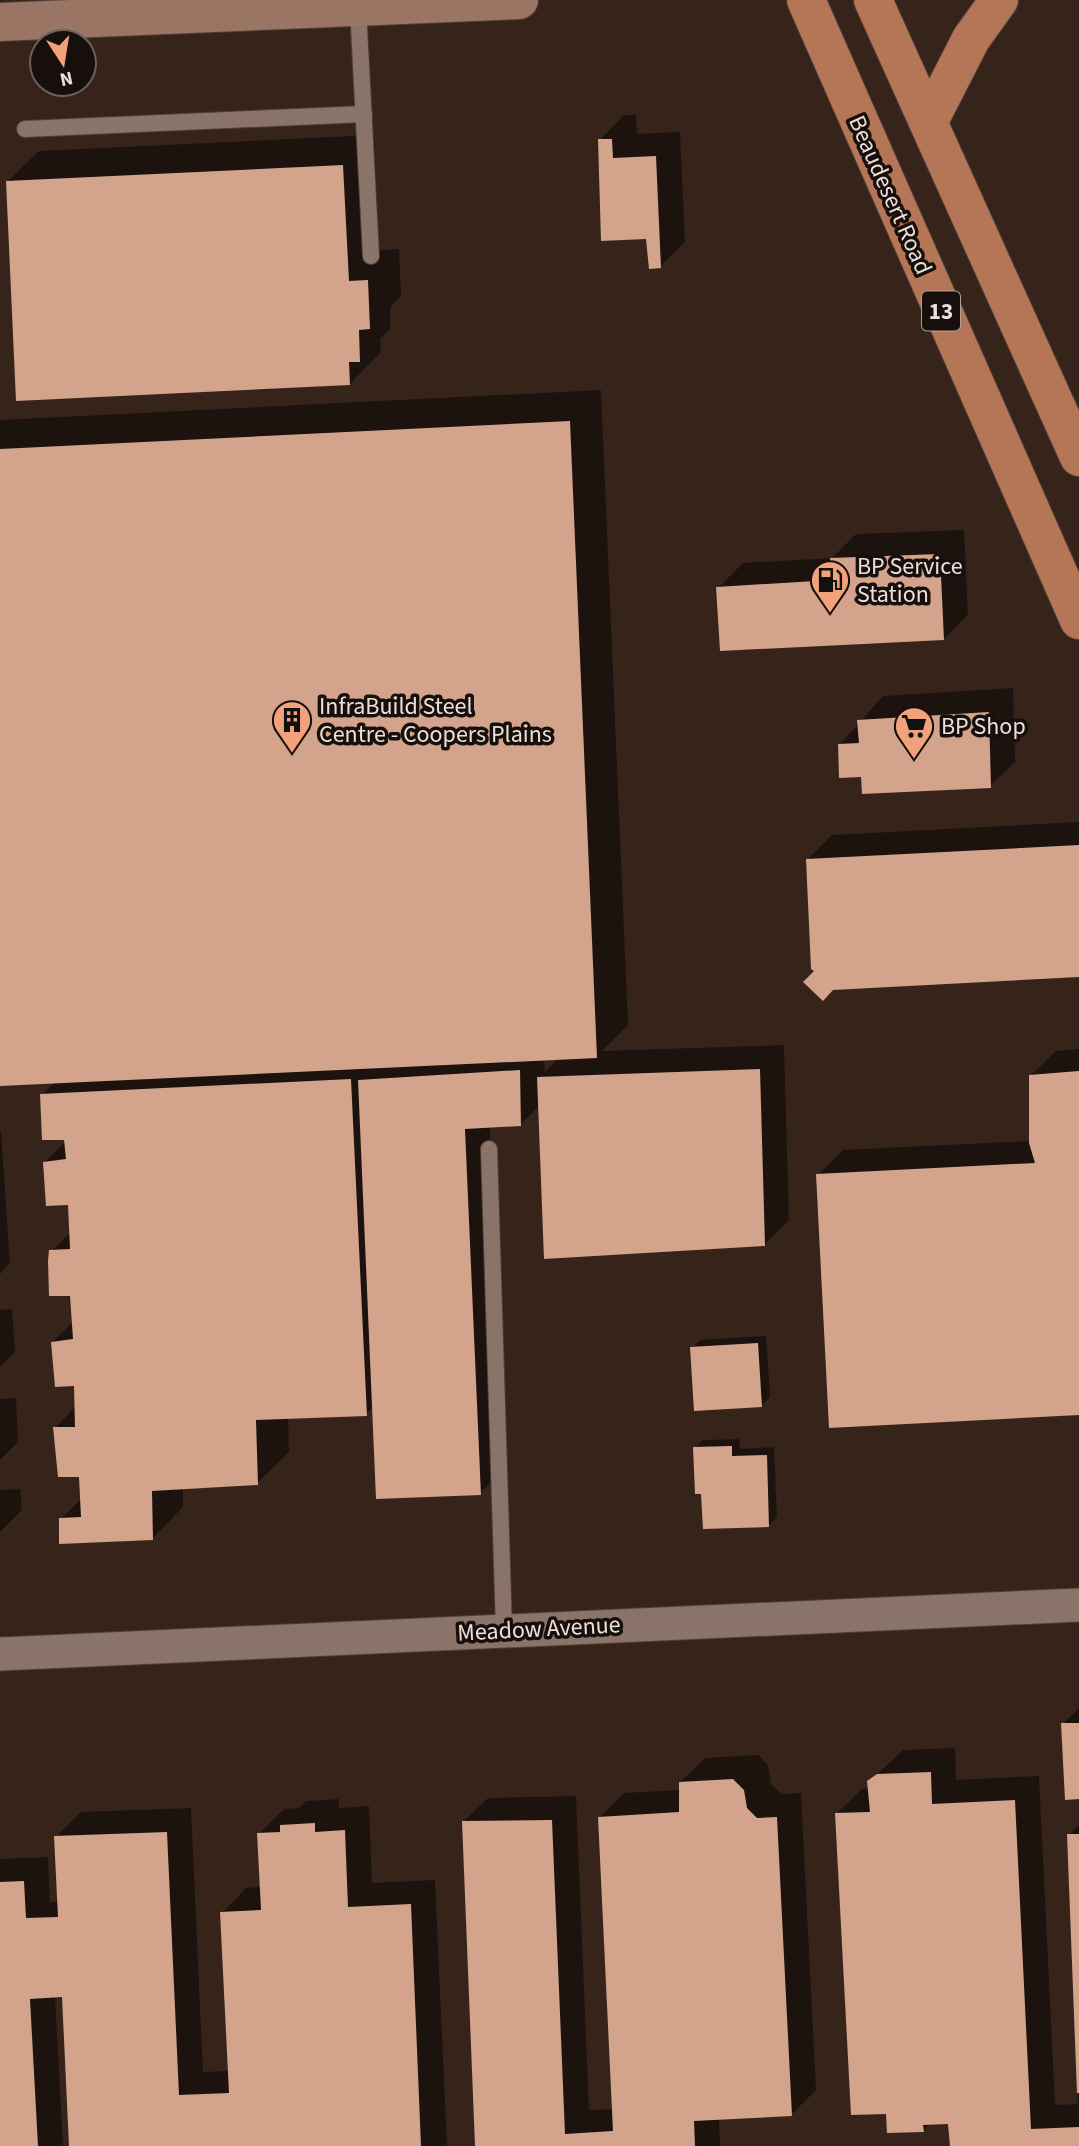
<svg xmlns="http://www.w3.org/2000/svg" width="1079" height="2146" font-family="'Source Sans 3',sans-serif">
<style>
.shadow{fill:#0007;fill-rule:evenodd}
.building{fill:#d3a38c}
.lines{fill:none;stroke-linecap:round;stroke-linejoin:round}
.service-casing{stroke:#4f3f38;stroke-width:18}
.minor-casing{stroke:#4f3f38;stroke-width:35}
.secondary-casing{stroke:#4f3f38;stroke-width:40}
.trunk-casing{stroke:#4f3f38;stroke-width:40}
.service{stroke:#8a746a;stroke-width:16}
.minor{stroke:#8a746a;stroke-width:33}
.secondary{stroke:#9a7563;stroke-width:38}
.trunk{stroke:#b47657;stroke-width:38}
.labels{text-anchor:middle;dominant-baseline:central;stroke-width:7;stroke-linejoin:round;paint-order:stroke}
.shield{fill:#170f0b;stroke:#aca19b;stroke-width:2}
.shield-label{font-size:23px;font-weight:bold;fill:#ecdfd9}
.street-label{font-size:24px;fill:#ecdfd9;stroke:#170f0b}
.poi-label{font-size:24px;fill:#ecdfd9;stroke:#170f0b;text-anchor:start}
</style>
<rect width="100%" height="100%" fill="#36241b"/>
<g class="shadow">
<polygon points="624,115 636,115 637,134 680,132 685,242 660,266 600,140"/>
<polygon points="374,135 379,250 399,249 401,296 390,308 390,329 380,339 381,352 350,384 7,182 39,151"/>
<path d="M601,390L628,1025L602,1051L784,1045L789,1220L764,1245L540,1105L521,1124L490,1126L505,1469L480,1493L374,1406L366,1414L288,1417L289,1452L257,1483L183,1487V1507L152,1539L61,1519L82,1498L80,1475L55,1428L76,1406V1384L52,1342L74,1321L72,1294L51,1251L71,1232L69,1203L44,1163L66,1141L42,1095L54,1083L0,1085V420ZM544,1059H558L545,1072Z"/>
<polygon points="964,530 968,614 944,639 718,588 743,563 832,558 856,534"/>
<polygon points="1013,688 1015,762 990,786 862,775 840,744 883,696"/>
<polygon points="1079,822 1079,976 807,860 832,835"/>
<polygon points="1079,1049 1079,1414 818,1175 843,1150 1031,1141 1031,1075 1056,1051"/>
<polygon points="1,1132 10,1263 0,1274 0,1132"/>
<polygon points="12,1309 15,1352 0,1367 0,1310"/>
<polygon points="766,1336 770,1397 762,1405 692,1348 700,1340"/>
<polygon points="16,1398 18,1442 0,1460 0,1399"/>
<polygon points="739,1439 740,1449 774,1447 777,1517 769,1525 703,1492 695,1448 703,1440"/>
<polygon points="20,1489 22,1510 0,1532 0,1490"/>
<polygon points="1079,1708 1079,1797 1063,1724"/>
<polygon points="955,1748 956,1780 1039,1776 1055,2105 1078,2104 1069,1835 1079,1825 1079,2146 951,2146 949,2122 931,2123 924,2130 888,2113 837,1813 862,1789 870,1788 869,1782 903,1750"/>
<polygon points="758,1755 768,1765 771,1784 782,1794 801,1793 816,2090 791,2115 719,2118 720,2146 477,2146 463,1822 488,1798 576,1796 589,2110 614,2109 599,1818 624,1793 680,1790 680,1782 705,1758"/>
<polygon points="339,1799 339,1808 369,1806 372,1883 435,1880 447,2146 71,2146 64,1996 55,1996 63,2146 0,2146 0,1859 48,1857 50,1902 59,1902 56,1837 81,1812 191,1808 203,2072 229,2071 222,1913 246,1888 261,1887 259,1834 284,1809 299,1808 306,1801"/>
</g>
<g class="building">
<polygon points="598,139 612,139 613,158 656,156 661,268 649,269 646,239 601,241"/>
<polygon points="343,165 349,281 368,280 370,329 359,330 360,362 349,362 350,385 16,401 6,181"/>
<polygon points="570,421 597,1058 0,1086 0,449"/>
<polygon points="940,554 944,640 720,651 716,587 832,580 830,558"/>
<polygon points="989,712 991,788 862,794 861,777 839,778 838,744 859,743 857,720"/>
<polygon points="1079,845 1079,977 833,990 823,1001 803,982 814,971 811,969 806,859"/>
<polygon points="760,1069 765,1246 544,1259 537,1077"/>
<polygon points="520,1070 521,1126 465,1129 481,1495 376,1499 358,1080"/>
<polygon points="1079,1071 1079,1415 829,1428 816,1174 1035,1163 1029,1143 1029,1075"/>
<polygon points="351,1079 367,1416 256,1420 258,1485 152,1491 153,1540 59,1544 59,1518 81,1517 79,1477 58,1477 53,1427 75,1427 74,1386 55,1387 51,1342 73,1339 70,1296 49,1296 48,1261 49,1250 70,1249 68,1205 46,1206 43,1162 66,1159 64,1140 42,1140 40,1094"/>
<polygon points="758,1343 762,1407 694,1411 690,1347"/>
<polygon points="732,1446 732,1456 767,1455 769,1527 703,1529 701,1494 695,1494 693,1447"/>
<polygon points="1061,1723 1079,1723 1079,1799 1065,1800"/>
<polygon points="931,1772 932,1804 1015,1800 1031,2129 1079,2127 1079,2146 950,2146 948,2124 923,2125 924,2132 887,2133 886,2114 851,2115 835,1813 870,1812 867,1781 877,1774"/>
<polygon points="733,1779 744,1790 747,1808 757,1818 777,1817 792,2116 694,2121 695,2146 475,2146 462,1821 552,1820 565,2134 613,2131 598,1817 679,1812 679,1782"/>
<polygon points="315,1823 315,1832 345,1830 348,1907 411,1904 421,2146 69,2146 62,1997 30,1999 38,2146 0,2146 0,1882 24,1881 26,1918 58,1917 54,1836 167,1832 179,2095 229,2093 220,1912 261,1910 257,1833 280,1832 280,1825"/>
<polygon points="1067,1834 1079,1834 1079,2093 1077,2093"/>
</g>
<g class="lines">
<g class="service-casing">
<g id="service">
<polyline points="358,8 371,256"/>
<polyline points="25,129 364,114"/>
<polyline points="489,1149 504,1630"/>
</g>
</g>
<g class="minor-casing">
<polyline id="minor" points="0,1654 1079,1605"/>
</g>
<g class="secondary-casing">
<polyline id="secondary" points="0,22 519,0"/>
</g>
<g class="trunk-casing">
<g id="trunk">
<polyline points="806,0 1079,620"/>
<polyline points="873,0 1079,457"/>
<polyline points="929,121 971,39 999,0"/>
</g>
</g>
<use href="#service" class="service"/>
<use href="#minor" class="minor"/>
<use href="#secondary" class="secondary"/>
<use href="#trunk" class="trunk"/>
</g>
<defs>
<g id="fuel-pin" transform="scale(2.0125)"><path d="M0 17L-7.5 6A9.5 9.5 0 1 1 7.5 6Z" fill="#f1a27b" stroke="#170f0b"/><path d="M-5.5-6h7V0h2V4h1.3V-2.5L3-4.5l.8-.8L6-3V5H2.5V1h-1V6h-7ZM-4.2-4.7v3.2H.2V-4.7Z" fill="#111"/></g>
<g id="building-pin" transform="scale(2.0125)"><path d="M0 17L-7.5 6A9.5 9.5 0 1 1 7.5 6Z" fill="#f1a27b" stroke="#170f0b"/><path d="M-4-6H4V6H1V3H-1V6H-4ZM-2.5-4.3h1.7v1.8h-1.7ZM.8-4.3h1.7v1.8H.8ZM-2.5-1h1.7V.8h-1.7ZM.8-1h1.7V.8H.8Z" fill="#111"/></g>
<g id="supermarket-pin" transform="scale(2.0125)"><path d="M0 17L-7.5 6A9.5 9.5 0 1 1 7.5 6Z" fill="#f1a27b" stroke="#170f0b"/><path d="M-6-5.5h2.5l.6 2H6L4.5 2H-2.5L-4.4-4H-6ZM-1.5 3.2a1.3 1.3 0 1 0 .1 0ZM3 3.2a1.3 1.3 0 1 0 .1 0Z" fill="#111"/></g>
</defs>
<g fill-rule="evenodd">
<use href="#fuel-pin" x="830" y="580"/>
<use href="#building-pin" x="292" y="720"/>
<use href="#supermarket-pin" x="914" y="726"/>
</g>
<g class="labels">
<rect class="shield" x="922" y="291.5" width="38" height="39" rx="5"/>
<g class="shield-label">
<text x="941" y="311">13</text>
</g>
<g class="street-label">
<text transform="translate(890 195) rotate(66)">Beaudesert Road</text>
<text transform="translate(539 1629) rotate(-3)">Meadow Avenue</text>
</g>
<g class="poi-label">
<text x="857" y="566">BP Service<tspan x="857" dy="28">Station</tspan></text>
<text x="319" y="706">InfraBuild Steel<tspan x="319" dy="28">Centre - Coopers Plains</tspan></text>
<text x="941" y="726">BP Shop</text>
</g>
</g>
<g transform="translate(63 63) rotate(168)"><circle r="33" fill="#170f0b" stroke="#6c625d" stroke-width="2"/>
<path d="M0-5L12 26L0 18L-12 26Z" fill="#f1a27b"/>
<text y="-10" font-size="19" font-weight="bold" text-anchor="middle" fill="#ecdfd9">N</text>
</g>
</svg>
